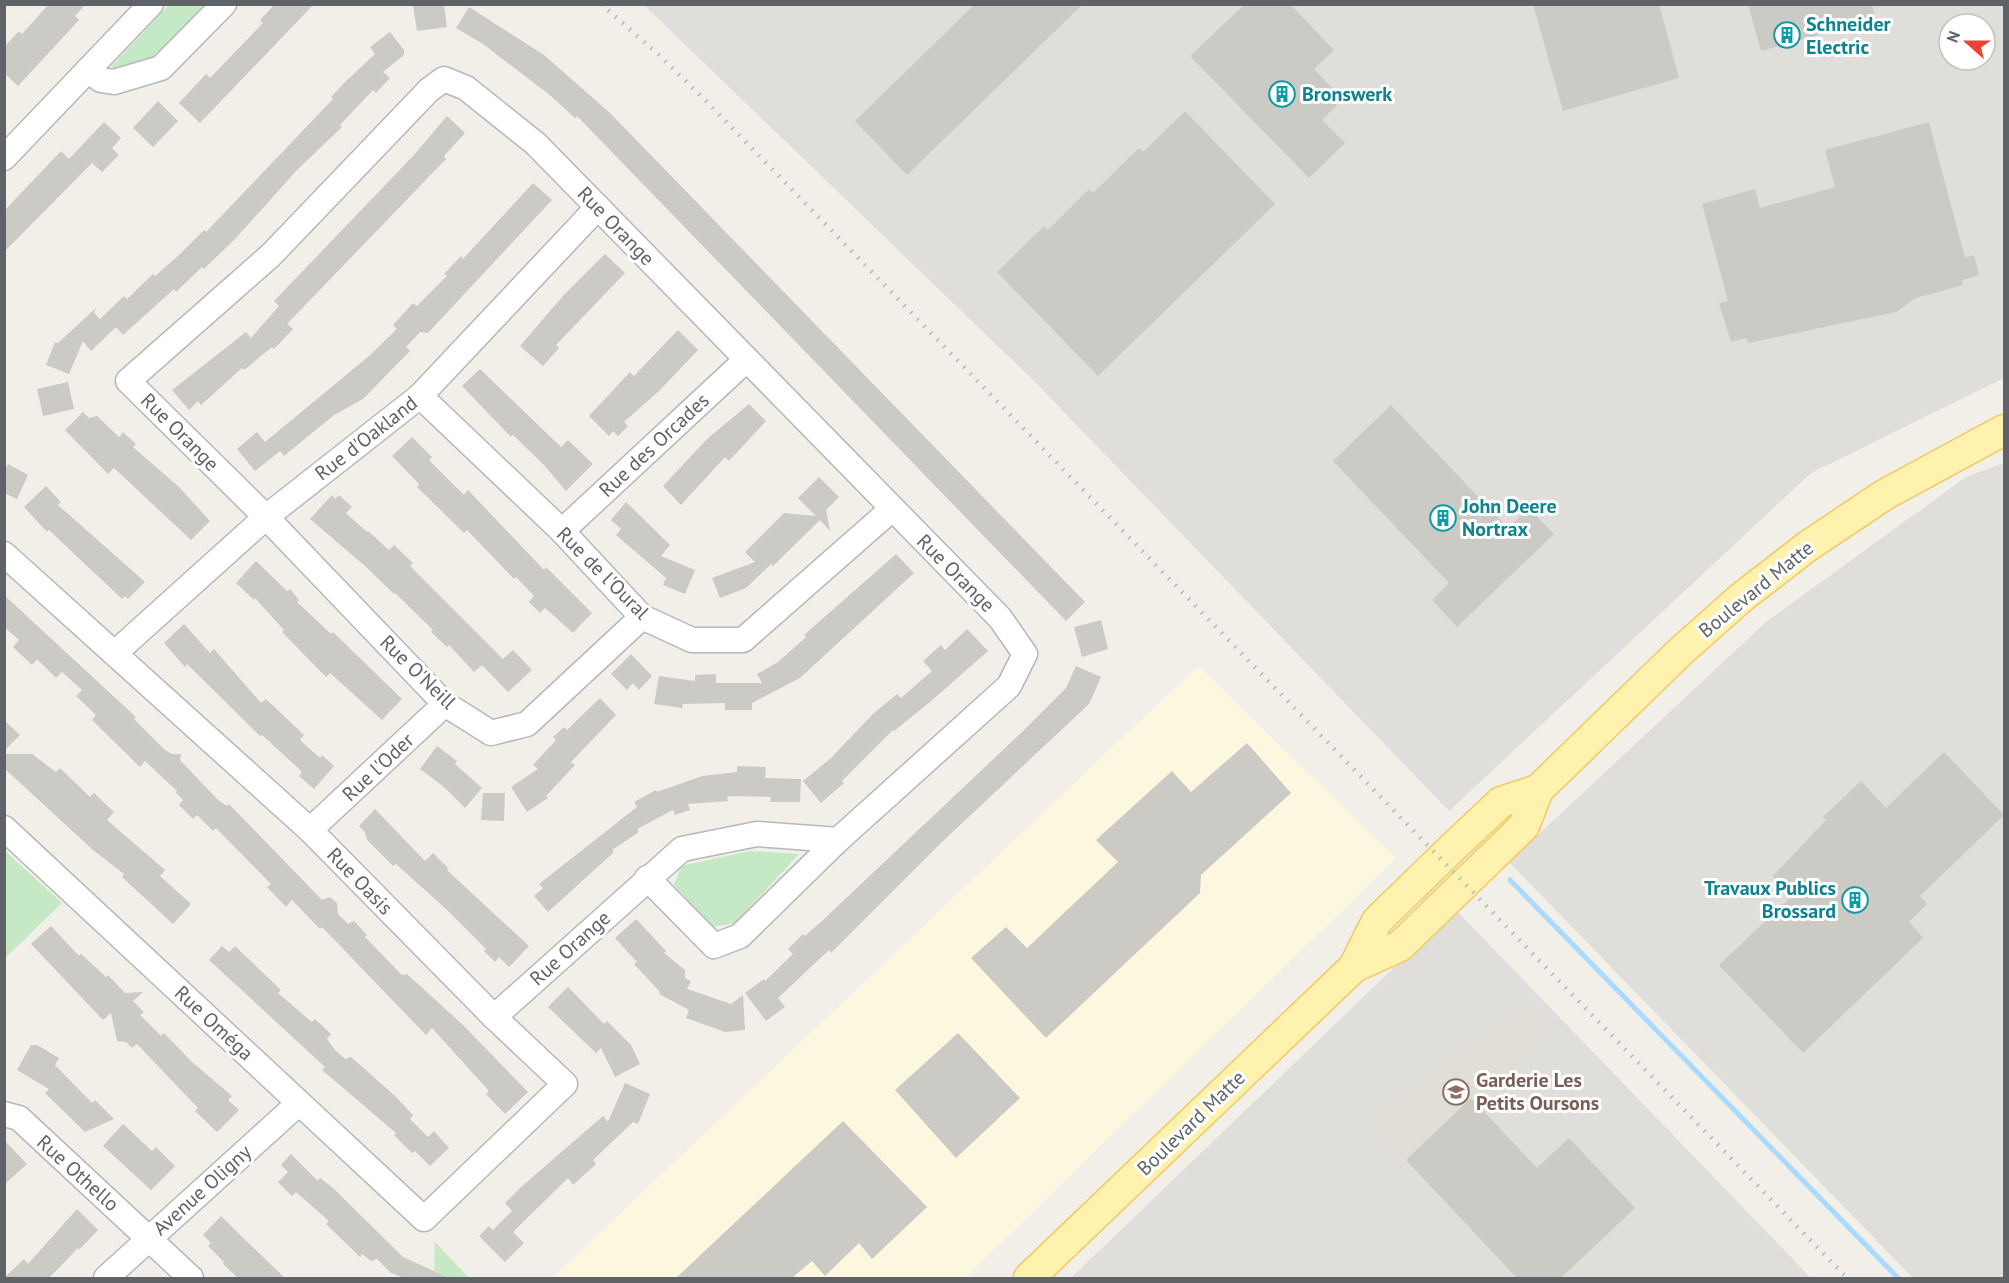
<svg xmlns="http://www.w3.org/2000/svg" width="2009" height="1283" font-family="'PT Sans',sans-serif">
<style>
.commercial{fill:#fef7e0}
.industrial{fill:#e0deda;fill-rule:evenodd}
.education{fill:#e1ded6}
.green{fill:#c5e8c5}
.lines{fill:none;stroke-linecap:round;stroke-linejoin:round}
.stream{stroke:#aadaff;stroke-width:5}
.building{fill:#cccac5}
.minor-casing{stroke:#b5b8bc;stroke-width:27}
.major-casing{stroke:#f2c960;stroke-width:33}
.minor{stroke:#fff;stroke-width:24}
.major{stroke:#fff2af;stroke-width:30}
.rail{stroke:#b6b7b8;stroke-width:4.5;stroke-dasharray:1.5 8;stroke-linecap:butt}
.labels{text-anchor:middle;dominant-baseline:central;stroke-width:6;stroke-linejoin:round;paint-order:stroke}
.culture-label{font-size:20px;font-weight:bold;fill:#0d838f;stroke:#fff;text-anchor:start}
.street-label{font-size:20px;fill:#5f6368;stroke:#fff}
.education-label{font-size:20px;font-weight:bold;fill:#785e54;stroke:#fff;text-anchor:start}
</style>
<rect width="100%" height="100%" fill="#f1efe8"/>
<polygon class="commercial" points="1198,666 1396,858 965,1278 552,1278"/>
<g class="industrial">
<path d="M644,5H2004V378L1811,473L1449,811L1035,382ZM1949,24H1985V60H1949Z"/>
<polygon points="2004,463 2004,1278 1913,1278 1509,862 1766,622 1966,477"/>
<polygon points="1455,909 1811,1278 1071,1278"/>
</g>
<polygon class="education" points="1527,1005 1546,1026 1531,1042 1515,1078 1482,1110 1497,1126 1431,1188 1371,1123"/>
<g class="green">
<polygon points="169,5 207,5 161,53 158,50 155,54 158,57 117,69 111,67"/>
<polygon points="4,850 62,903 5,958 4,958"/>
<polygon points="750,851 799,854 735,923 712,927 674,885 681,866"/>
<polygon points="435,1242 469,1278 434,1278"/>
</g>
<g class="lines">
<polyline class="stream" points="1510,880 1898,1278"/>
</g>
<g class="building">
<polygon points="49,4 86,4 75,16 79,20 18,86 4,73 4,47 19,31 22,34"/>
<polygon points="275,4 314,4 200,123 179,103 206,74 210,78 263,23 260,20"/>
<polygon points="425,4 444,4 447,27 417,31 413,6"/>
<polygon points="975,4 1083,4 907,175 855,121"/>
<polygon points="1245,4 1290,4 1334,50 1314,69 1343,99 1322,120 1345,143 1309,178 1190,56"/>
<polygon points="1533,4 1659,4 1679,78 1563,111"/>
<polygon points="1748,4 1872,4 1876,19 1761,51"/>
<polygon points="469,7 544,55 610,113 1085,602 1066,621 577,116 575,118 551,96 483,44 456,28"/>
<polygon points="390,32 404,50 404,55 383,72 390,78 376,93 373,90 340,125 342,127 297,170 236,238 204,269 202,267 176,292 174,289 123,335 116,327 91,351 83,341 69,374 46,365 55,342 58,343 96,308 94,313 100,319 124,296 127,299 153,274 155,276 179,255 204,230 206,232 333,99 331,97 344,83 375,54 370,47"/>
<polygon points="158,101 178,121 153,147 133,128"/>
<polygon points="1185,111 1275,204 1098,376 997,272 1044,226 1048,230 1089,189 1093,193 1139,148 1143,152"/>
<polygon points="447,116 465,133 444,156 446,159 287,324 293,329 274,349 272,347 244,370 242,368 201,405 198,401 189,410 172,390 246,332 251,338 279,306 274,301 413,156"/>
<polygon points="104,122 121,138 112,148 119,155 102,172 92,163 4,252 4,211 61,151 69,159"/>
<polygon points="1929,122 1965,258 1974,255 1979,275 1962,280 1963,285 1916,298 1896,312 1748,343 1746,338 1731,342 1719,303 1728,301 1702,204 1755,189 1760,208 1835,187 1825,150"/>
<polygon points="533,183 552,200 428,333 420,332 406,347 410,351 363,399 334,415 284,456 280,451 255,471 237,449 257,432 265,442 369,356 397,329 393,325 413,303 417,306 447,276 444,274 461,256 463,259"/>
<polygon points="605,254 625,273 556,345 559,348 543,366 520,346 562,297"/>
<polygon points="678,330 698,350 659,391 624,422 628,426 618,436 613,431 609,436 589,416 630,372 634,376"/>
<polygon points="480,369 561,447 568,440 593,464 566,491 544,465 513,435 511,437 462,386"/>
<polygon points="68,382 74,409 43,416 37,389"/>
<polygon points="749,404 766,421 729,461 725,457 681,505 663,486 707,439"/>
<polygon points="1391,405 1508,528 1529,508 1554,534 1457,627 1432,600 1449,583 1333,461"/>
<polygon points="83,412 89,418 97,416 119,437 123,432 136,444 133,447 179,487 210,521 191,540 114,468 108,474 65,430"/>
<polygon points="412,437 432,457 429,460 464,495 468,490 544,570 546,567 592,613 573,633 545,608 540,613 529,602 534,596 516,577 514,579 467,530 464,533 417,487 419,484 392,456"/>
<polygon points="8,464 28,475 17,499 4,493 4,472"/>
<polygon points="819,477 839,497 826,510 830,531 820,520 773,566 771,564 746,588 720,598 712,578 755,562 745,552 784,513 816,516 798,498"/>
<polygon points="46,486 61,502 58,505 145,582 128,599 125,596 122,599 49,530 47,532 24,507"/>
<polygon points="332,495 335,499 339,495 352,507 346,513 367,532 368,531 389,550 394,545 413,563 410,566 503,659 513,650 532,670 508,692 482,665 474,672 449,645 447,647 431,632 433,630 395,593 394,594 365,566 310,519"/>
<polygon points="626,502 670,545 661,556 695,570 685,594 663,585 666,578 616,535 621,529 611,520"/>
<polygon points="896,554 914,573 800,678 752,703 752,710 725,710 725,703 683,704 682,708 654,704 659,676 695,681 695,675 716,674 716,683 762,683 757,674 778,662 806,637 804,635"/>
<polygon points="256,561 287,591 290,589 299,600 297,602 331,634 333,632 402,699 382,720 330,673 326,677 282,632 284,630 255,598 254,600 236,583"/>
<polygon points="4,595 136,717 134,719 165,750 172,754 181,754 180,760 218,800 227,806 229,804 322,900 330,897 337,903 338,914 348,924 354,921 367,935 365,937 397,970 402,975 407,974 463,1025 528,1092 505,1114 486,1094 489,1091 432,1028 426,1035 322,927 320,929 292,900 286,907 267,887 271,884 216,828 213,831 197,815 193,819 179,805 183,800 176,793 177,791 145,761 140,767 92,720 96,715 76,696 82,690 62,672 56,678 37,659 32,665 13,647 19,640 4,627"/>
<polygon points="1101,620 1108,649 1082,657 1074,627"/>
<polygon points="184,624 210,653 214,649 261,703 266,699 304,735 300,740 320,758 322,755 334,766 314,789 299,776 302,772 297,767 262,735 260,736 187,664 185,667 164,643"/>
<polygon points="967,629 988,651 930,702 894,731 893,730 842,781 844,783 821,803 803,781 831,758 873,714 897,694 901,698 932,671 923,661 941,645 945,650"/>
<polygon points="631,654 652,676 639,690 633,683 627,690 611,674"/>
<polygon points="1076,666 1101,677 1089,704 942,842 831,953 829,950 778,998 785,1007 766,1021 745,993 764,979 765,981 793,954 788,949 803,934 805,936 823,920 1022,732 1066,688"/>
<polygon points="600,698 616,715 571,762 575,765 546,796 548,798 527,812 511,787 538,769 533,765 556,740 553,737 564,727 567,730"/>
<polygon points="4,720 20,735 4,751"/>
<polygon points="1247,743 1291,793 1201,875 1200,893 1046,1038 971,958 1006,927 1027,948 1118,862 1096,840 1172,771 1191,792"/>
<polygon points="437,746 457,761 455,764 482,788 465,808 444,787 420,769"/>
<polygon points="1944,752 2004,815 1920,896 1927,904 1909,922 1923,938 1803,1053 1719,965 1792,896 1773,876 1826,820 1823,817 1861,781 1886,808"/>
<polygon points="4,754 32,754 56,772 60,768 90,797 94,793 114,812 107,820 165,870 160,876 191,904 173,924 122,877 124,874 93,850 4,768"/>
<polygon points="737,766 766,767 765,778 801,779 800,802 770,802 771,797 727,796 728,801 688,804 690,810 675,815 673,810 637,829 639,832 612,850 614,852 548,912 534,896 543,888 539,884 637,807 634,802 656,790 657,792 702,776 737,772"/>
<polygon points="483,793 505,793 504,821 481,820"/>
<polygon points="375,809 425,861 433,853 448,868 447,870 529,946 509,967 499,957 495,962 484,951 486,949 446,909 396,864 393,866 367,840 365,832 359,826"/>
<polygon points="636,919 666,951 664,953 685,970 685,978 691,981 687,989 731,1004 743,995 745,1030 725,1032 686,1018 689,1010 659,994 660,992 634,964 637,962 615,938"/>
<polygon points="51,926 79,956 81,954 106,977 108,975 125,993 143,992 133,1001 144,1012 140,1015 161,1036 164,1033 192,1062 232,1096 228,1100 239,1110 217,1132 195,1111 198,1108 137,1044 132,1048 126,1042 117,1041 111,1013 103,1020 31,944"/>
<polygon points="222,946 229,952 235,946 281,990 278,993 312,1022 315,1019 331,1034 327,1039 335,1050 345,1059 351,1057 394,1095 413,1115 410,1119 428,1137 434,1131 449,1148 430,1166 415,1151 412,1153 394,1135 396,1133 322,1070 325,1067 209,960"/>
<polygon points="568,987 604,1024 607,1021 631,1045 640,1064 615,1077 601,1048 596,1053 548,1007"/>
<polygon points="958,1033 1020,1098 956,1158 895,1090"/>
<polygon points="31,1045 37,1045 59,1058 55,1065 92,1103 95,1100 114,1119 85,1132 45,1093 49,1089 17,1070"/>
<polygon points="625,1083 650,1094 638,1124 633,1122 593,1160 596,1164 573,1185 568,1178 513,1232 524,1243 505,1262 479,1236 489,1226 493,1230 512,1211 505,1203 521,1187 603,1116 608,1122"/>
<polygon points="1471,1098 1537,1168 1569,1138 1635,1208 1561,1278 1517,1278 1406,1160"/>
<polygon points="843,1121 927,1207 872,1259 859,1243 825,1276 812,1261 792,1278 676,1278"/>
<polygon points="123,1124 152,1151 156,1147 175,1166 151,1190 103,1146"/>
<polygon points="4,1140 27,1164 4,1185"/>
<polygon points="291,1154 318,1181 320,1178 332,1187 403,1257 449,1278 404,1278 391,1273 377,1259 371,1261 362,1254 360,1257 326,1224 329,1221 296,1192 292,1196 278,1182 288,1172 281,1165"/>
<polygon points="77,1209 98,1230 79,1250 78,1248 49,1278 4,1278 24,1259 28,1264"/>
<polygon points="221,1216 239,1234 285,1278 238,1278 223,1264 224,1262 208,1246 211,1243 203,1235"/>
</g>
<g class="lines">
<g class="minor-casing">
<g id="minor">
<polyline points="151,4 88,70 101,80 114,82 161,68 224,4"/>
<polyline points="4,158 88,70"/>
<polyline points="420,396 562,531 642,617 692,640 743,640 892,509"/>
<polyline points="562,531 746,360"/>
<polyline points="4,554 310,830 494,1017 565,1084 424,1219 4,828"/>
<polyline points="116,652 266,517 420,396 598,207"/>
<polyline points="310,830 445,704"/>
<polyline points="647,878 714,946 740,936 838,840"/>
<polyline points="494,1017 682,849 757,834 838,840 1009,686 1025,654 1000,618 536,144 466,88 444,79 429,90 271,255 128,381 266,517 445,704 491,733 527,724 642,617"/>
<polyline points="4,1114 19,1118 191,1278"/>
<polyline points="106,1278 299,1103"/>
</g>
</g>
<g class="major-casing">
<g id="major">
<polyline points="1354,967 1400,946 1524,826 1538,790 1680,652 1742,597 1808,546 1884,495 2004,430"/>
<polyline points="1029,1278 1354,967 1377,921 1449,851 1501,802 1538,790"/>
</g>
</g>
<use href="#minor" class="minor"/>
<use href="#major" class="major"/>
<polyline class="rail" points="601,4 658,54 707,102 1847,1278"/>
</g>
<defs>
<g id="building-ring" transform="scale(1.35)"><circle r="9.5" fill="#fff" stroke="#0f9aa8" stroke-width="1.5"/><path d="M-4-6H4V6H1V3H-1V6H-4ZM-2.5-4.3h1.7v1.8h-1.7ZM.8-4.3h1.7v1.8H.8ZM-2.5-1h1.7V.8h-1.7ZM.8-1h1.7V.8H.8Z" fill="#0f9aa8"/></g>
<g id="school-ring" transform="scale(1.35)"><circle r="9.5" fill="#fff" stroke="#8d6e63" stroke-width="1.5"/><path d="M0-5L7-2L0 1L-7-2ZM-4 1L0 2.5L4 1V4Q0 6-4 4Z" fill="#8d6e63"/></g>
</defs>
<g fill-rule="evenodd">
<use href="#building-ring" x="1787" y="35"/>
<use href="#building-ring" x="1282" y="94"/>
<use href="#building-ring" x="1443" y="518"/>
<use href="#building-ring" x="1855" y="900"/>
<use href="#school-ring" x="1456" y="1092"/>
</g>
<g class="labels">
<g class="culture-label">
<text x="1806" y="24">Schneider<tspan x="1806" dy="23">Electric</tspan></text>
<text x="1302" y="94">Bronswerk</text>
<text x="1462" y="506">John Deere<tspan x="1462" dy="23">Nortrax</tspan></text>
<text x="1836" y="888" text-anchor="end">Travaux Publics<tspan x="1836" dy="23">Brossard</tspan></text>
</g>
<g class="street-label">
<text transform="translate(616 226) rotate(46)">Rue Orange</text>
<text transform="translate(180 432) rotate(45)">Rue Orange</text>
<text transform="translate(366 438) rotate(-38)">Rue d'Oakland</text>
<text transform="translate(654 445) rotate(-43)">Rue des Orcades</text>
<text transform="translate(603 573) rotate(45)">Rue de l'Oural</text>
<text transform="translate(956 573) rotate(45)">Rue Orange</text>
<text transform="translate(1756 589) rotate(-39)">Boulevard Matte</text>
<text transform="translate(418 672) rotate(44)">Rue O'Neill</text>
<text transform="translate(378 767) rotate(-43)">Rue l'Oder</text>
<text transform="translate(360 881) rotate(46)">Rue Oasis</text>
<text transform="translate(570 948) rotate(-42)">Rue Orange</text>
<text transform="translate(214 1023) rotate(43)">Rue Oméga</text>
<text transform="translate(1191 1123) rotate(-44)">Boulevard Matte</text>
<text transform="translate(78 1173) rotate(42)">Rue Othello</text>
<text transform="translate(202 1190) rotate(-42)">Avenue Oligny</text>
</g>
<g class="education-label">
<text x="1476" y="1080">Garderie Les<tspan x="1476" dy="23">Petits Oursons</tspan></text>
</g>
</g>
<rect width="2009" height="1283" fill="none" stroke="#5f6368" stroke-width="12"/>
<g transform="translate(1967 42) rotate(291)"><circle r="28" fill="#ffffff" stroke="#bfc1c3" stroke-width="1.5"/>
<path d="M0-4.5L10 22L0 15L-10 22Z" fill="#ea4335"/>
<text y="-9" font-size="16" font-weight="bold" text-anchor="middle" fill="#5f6368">N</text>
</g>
</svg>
